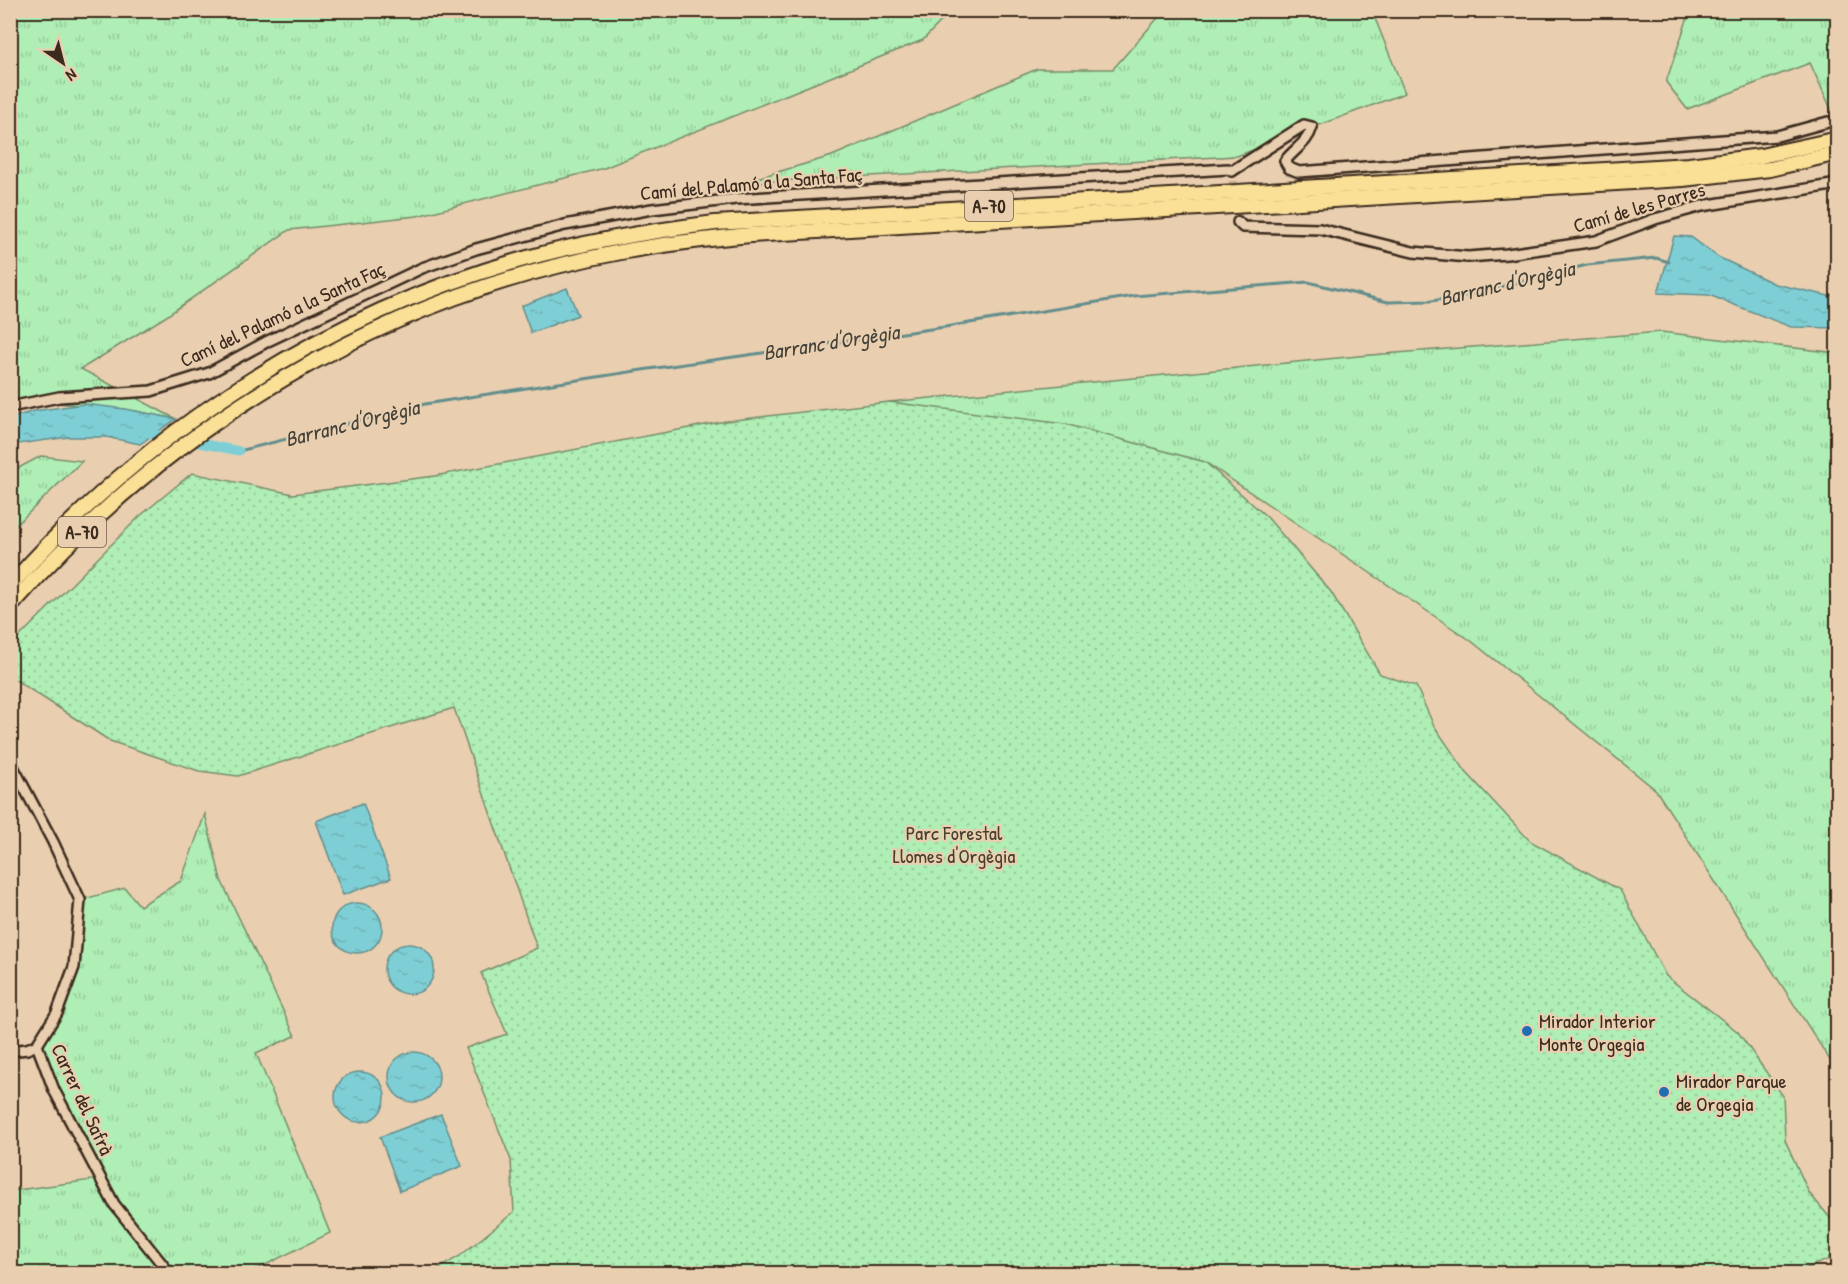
<svg xmlns="http://www.w3.org/2000/svg" width="1848" height="1284" font-family="'Patrick Hand',sans-serif">
<style>
.grass{fill:url(#grass-tufts);stroke:#758c6a;stroke-width:1.5}
.park{fill:url(#park-dots);stroke:#758c6a;stroke-width:1.5}
.water{fill:url(#water-ripples);stroke:#638d8c;stroke-width:1.5}
.lines{fill:none;stroke-linecap:round;stroke-linejoin:round}
.stream{stroke:#638d8c;stroke-width:3}
.canal{stroke:#7ecfd5;stroke-width:9}
.minor-tunnel{stroke:#c6ae93;stroke-width:9;stroke-dasharray:9 4.5;stroke-linecap:butt}
.minor-casing{stroke:#3b2a1e;stroke-width:14}
.highway-casing{stroke:#3b2a1e;stroke-width:18}
.minor{stroke:#e9cfb0;stroke-width:9}
.highway{stroke:#fadf96;stroke-width:14}
.poi-dot{fill:#1f6fb2;stroke:#e9cfb0;stroke-width:2}
.labels{text-anchor:middle;dominant-baseline:central;stroke-width:4.5;stroke-linejoin:round;paint-order:stroke}
.shield{fill:#e9cfb0;stroke:#6f5c4a;stroke-width:1.5}
.shield-label{font-size:18px;font-weight:bold;fill:#3b2a1e}
.street-label{font-size:20px;fill:#3b2a1e;stroke:#e9cfb0}
.park-label{font-size:20px;fill:#473e2d;stroke:#e9cfb0}
.poi-label{font-size:20px;fill:#3b2a1e;stroke:#e9cfb0;text-anchor:start}
.water-label{font-size:21px;font-style:italic;fill:#454339;stroke:#e9cfb0}
</style>
<defs>
<pattern id="grass-tufts" width="24" height="20" patternUnits="userSpaceOnUse" patternTransform="scale(1.5)"><rect width="24" height="20" fill="#afeeb5"/><path d="M3 7l-1-3M5 7V3M7 7l1-3M15 17l-1-3M17 17v-4M19 17l1-3" fill="none" stroke="#97cc9b"/></pattern>
<pattern id="park-dots" width="8" height="8" patternUnits="userSpaceOnUse" patternTransform="scale(1.5)"><rect width="8" height="8" fill="#afeeb5"/><path d="M2 2h.1M6 6h.1" fill="none" stroke="#97cc9b" stroke-width="1.8" stroke-linecap="round"/></pattern>
<pattern id="water-ripples" width="26" height="14" patternUnits="userSpaceOnUse" patternTransform="scale(1.5)"><rect width="26" height="14" fill="#7ecfd5"/><path d="M2 4q2-2 4 0t4 0M15 11q2-2 4 0t4 0" fill="none" stroke="#6eb2b6"/></pattern>
</defs>
<rect width="100%" height="100%" fill="#e9cfb0"/>
<filter id="ink" filterUnits="userSpaceOnUse"><feTurbulence type="fractalNoise" baseFrequency=".0167" numOctaves="2"/><feDisplacementMap in="SourceGraphic" scale="12" xChannelSelector="R" yChannelSelector="G"/><feConvolveMatrix kernelMatrix="1 2 1 2 8 2 1 2 1" color-interpolation-filters="sRGB"/></filter>
<g filter="url(#ink)">
<g class="grass">
<polygon points="14,11 951,11 923,40 604,168 417,216 289,230 165,317 81,369 176,419 125,409 11,399 10,16"/>
<polygon points="1164,11 1372,11 1405,93 1237,156 740,183 832,156 1037,69 1113,69"/>
<polygon points="1690,11 1837,11 1837,109 1832,111 1810,63 1687,109 1666,82"/>
<polygon points="1661,332 1837,353 1837,1071 1656,790 1470,640 1205,462 889,402 1358,356"/>
<polygon points="41,456 82,461 11,530 11,472"/>
<polygon points="205,814 221,880 295,1036 256,1053 330,1233 249,1273 11,1273 10,1191 100,1179 37,1045 74,967 80,900 125,888 140,906 181,881"/>
</g>
<polygon class="park" points="889,402 1065,424 1205,462 1267,517 1331,592 1380,674 1416,686 1434,726 1466,772 1530,841 1620,890 1666,976 1738,1032 1783,1096 1785,1140 1809,1193 1832,1220 1837,1239 1837,1247 1827,1260 1793,1274 431,1273 460,1256 514,1212 511,1160 466,1048 507,1034 481,973 537,948 454,708 238,776 199,771 110,741 11,677 11,645 140,516 192,473 293,494 435,476 726,421"/>
<g class="water">
<polygon points="1674,236 1691,237 1718,257 1775,284 1829,296 1837,294 1837,328 1791,327 1709,295 1658,293"/>
<polygon points="567,288 578,315 531,333 521,306"/>
<polygon points="84,404 125,409 176,419 140,444 106,437 69,437 11,445 11,418 34,411"/>
<polygon points="363,803 391,878 343,895 316,821"/>
<circle cx="357" cy="928" r="25"/>
<circle cx="409" cy="969" r="25"/>
<circle cx="414" cy="1077" r="25"/>
<circle cx="360" cy="1097" r="25"/>
<polygon points="441,1114 462,1166 400,1191 380,1137"/>
</g>
<g class="lines">
<polyline class="stream" points="239,451 425,404 642,370 945,327 1134,296 1308,282 1388,302 1431,301 1464,296 1587,265 1656,258 1669,262"/>
<polyline class="canal" points="144,432 239,451"/>
<polyline class="minor-tunnel" points="1233,181 1238,222"/>
<g class="minor-casing">
<g id="minor">
<path d="M1232,171L1304,125L1312,127C1307,144 1296,147 1285,161L1289,168L1299,172L1777,136L1828,122"/>
<polyline points="1238,222 1243,227 1320,229 1413,252 1468,257 1507,254 1596,241 1655,219 1702,206 1838,184"/>
<polyline points="10,407 59,397 151,391 209,373 268,341 422,268 476,249 565,225 652,209 736,199 1228,169 1232,171"/>
<polyline points="10,761 53,842 80,900 74,967 57,1013 37,1045"/>
<polyline points="37,1045 54,1090 114,1204 170,1274"/>
<polyline points="10,1051 27,1049 37,1045"/>
</g>
</g>
<g class="highway-casing">
<g id="highway">
<path d="M10,586C145,431 326,314 524,259C587,241 650,231 715,223L1689,165L1761,156L1838,139"/>
<path d="M10,607C168,425 383,296 621,252C664,244 707,239 751,235L1683,179L1770,169L1838,153"/>
</g>
</g>
<use href="#minor" class="minor"/>
<use href="#highway" class="highway"/>
</g>
</g>
<g class="poi-dot">
<circle cx="1527" cy="1031" r="6"/>
<circle cx="1664" cy="1092" r="6"/>
</g>
<g class="labels">
<g class="shield">
<rect x="965" y="191" width="48" height="30" rx="4.5"/>
<rect x="58" y="517" width="48" height="30" rx="4.5"/>
</g>
<g class="shield-label">
<text x="989" y="206">A-70</text>
<text x="82" y="532">A-70</text>
</g>
<g class="street-label">
<text transform="translate(751 183) rotate(-5)">Camí del Palamó a la Santa Faç</text>
<text transform="translate(1639 207) rotate(-16)">Camí de les Parres</text>
<text transform="translate(282 314) rotate(-25)">Camí del Palamó a la Santa Faç</text>
<text transform="translate(83 1099) rotate(65)">Carrer del Safrà</text>
</g>
<g class="park-label">
<text x="954" y="832">Parc Forestal<tspan x="954" dy="23">Llomes d'Orgègia</tspan></text>
</g>
<g class="poi-label">
<text x="1539" y="1020">Mirador Interior<tspan x="1539" dy="23">Monte Orgegia</tspan></text>
<text x="1676" y="1080">Mirador Parque<tspan x="1676" dy="23">de Orgegia</tspan></text>
</g>
<g class="water-label">
<text transform="translate(1507 283) rotate(-13)">Barranc d'Orgègia</text>
<text transform="translate(831 342) rotate(-9)">Barranc d'Orgègia</text>
<text transform="translate(352 423) rotate(-14)">Barranc d'Orgègia</text>
</g>
</g>
<rect width="1848" height="1284" fill="none" stroke="#e9cfb0" stroke-width="36"/>
<rect x="18" y="18" width="1812" height="1248" fill="none" stroke="#3b2a1e" stroke-width="2" filter="url(#ink)"/>
<g transform="translate(63 63) rotate(145)" stroke="#e9cfb0" stroke-width="4.5" paint-order="stroke">
<path d="M0-4.5L10 22L0 15L-10 22Z" fill="#3b2a1e"/>
<text y="-9" font-size="16" font-weight="bold" text-anchor="middle" fill="#3b2a1e">N</text>
</g>
</svg>
